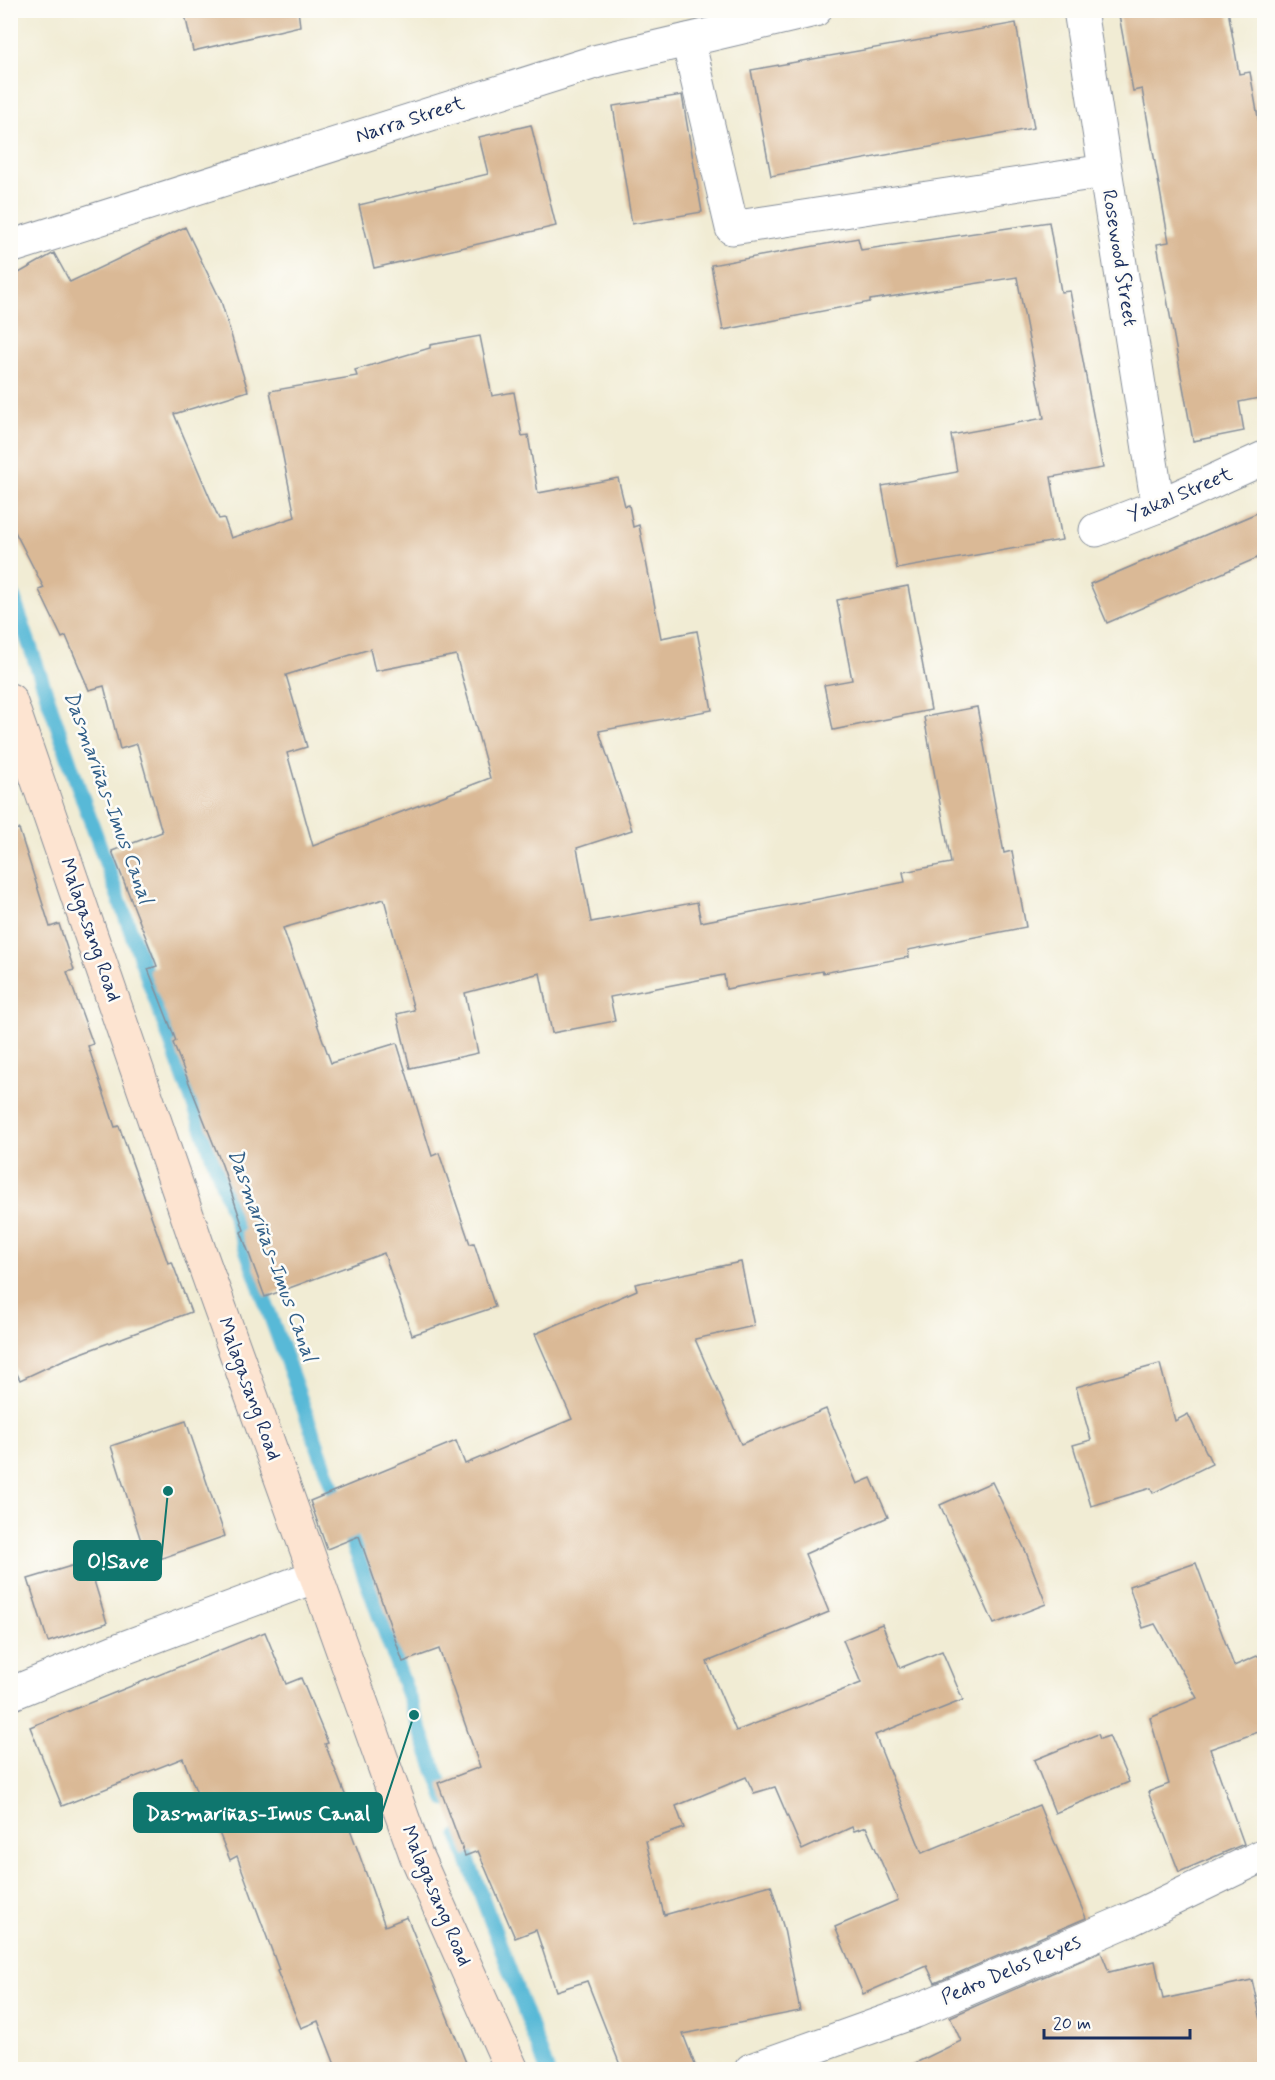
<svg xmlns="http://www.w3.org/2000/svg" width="1275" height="2080" font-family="Mynerve,sans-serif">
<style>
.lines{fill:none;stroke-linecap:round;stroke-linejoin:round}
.stream{stroke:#59b9d7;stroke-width:15}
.building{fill:#dab996;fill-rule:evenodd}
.minor-casing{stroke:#868e99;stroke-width:35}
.secondary-casing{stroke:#868e99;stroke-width:35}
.minor{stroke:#fff;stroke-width:33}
.secondary{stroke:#fde4d1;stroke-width:33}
.labels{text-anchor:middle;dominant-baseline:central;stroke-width:5;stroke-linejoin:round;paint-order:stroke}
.street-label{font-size:20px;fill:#1b2f5e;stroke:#fdfcf7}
.water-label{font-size:21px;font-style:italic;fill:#315f88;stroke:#fdfcf7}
.leader{fill:none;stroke:#0f766e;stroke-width:2}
.callout-dot{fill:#0f766e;stroke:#fdfcf7;stroke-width:2}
.callout{fill:#0f766e;stroke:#0f766e;stroke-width:2}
.callout-label{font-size:21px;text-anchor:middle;font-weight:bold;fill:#fff}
</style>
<rect width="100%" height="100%" fill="#fdfcf7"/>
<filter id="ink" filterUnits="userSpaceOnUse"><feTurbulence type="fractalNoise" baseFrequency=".0167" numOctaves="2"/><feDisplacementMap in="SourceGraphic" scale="12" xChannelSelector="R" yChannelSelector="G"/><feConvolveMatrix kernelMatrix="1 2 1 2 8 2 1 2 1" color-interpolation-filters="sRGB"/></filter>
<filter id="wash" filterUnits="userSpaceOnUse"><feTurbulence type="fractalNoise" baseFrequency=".008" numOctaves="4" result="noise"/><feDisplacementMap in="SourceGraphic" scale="24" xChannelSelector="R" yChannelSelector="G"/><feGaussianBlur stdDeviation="1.35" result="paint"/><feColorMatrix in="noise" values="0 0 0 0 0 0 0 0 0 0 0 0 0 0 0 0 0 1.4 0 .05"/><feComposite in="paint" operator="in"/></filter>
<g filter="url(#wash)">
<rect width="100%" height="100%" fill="#f1ecd4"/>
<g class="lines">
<g class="stream">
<polyline points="10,588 77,783 446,1800"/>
<polyline points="459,1836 547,2070"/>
</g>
</g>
<g id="blocks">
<g class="building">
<polygon points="184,10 298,10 300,26 193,51"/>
<polygon points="1118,10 1228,10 1239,74 1250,72 1264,151 1264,397 1239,402 1244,431 1193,441 1157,244 1169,242 1142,89 1133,91"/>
<polygon points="1016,23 1034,128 771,176 751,70"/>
<polygon points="682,95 702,212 632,224 613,106"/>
<polygon points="531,125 556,226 374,268 359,205 488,174 479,137"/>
<polygon points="1049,222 1061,292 1070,291 1103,468 1051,477 1062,540 897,569 882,486 957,472 951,435 1044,418 1017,277 870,300 870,302 723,330 711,265 858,238 861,250"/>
<path d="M185,227L221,301L248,391L174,414L219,519L224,518L231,538L295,517L270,391L357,376L355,370L430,348V345L480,336L492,396L514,392L522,436L528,435L538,493L618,478L625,506L629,505L633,527L639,525L661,638L697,631L712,710L599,731L632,830L577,848L591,922L697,902L701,922L905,882L903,872L951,863L924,717L977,707L1004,853L1012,851L1026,927L908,950L909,957L823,973L822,971L726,989L724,975L610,997L615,1021L552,1033L540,973L465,993L478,1053L410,1068L397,1014L414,1010L384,899L283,928L331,1063L397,1043L432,1156L439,1153L470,1244L474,1243L495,1307L412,1335L384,1253L265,1297L241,1232L244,1230L222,1165L173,1043L176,1041L148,969L157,966L112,851L162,832L137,744L120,749L104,686L89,690L66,636L62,638L39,590L44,588L10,522V278L54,253L70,282ZM370,649L375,671L456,655L490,778L313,846L287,753L307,747L286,675Z"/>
<polygon points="1264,510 1264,555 1107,623 1090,584"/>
<polygon points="908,586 931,710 833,730 824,685 852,680 837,600"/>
<polygon points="19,829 50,927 59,924 74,970 67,972 93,1044 88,1046 115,1127 119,1126 168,1263 172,1262 191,1312 63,1360 20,1380 10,1359 10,830"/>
<polygon points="741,1262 754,1326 695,1339 741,1444 826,1409 857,1484 871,1478 888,1517 805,1554 829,1612 707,1662 736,1731 861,1683 843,1640 882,1624 900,1668 942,1651 963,1700 875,1735 922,1853 1039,1805 1086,1918 935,1983 927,1966 863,1994 835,1927 898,1900 866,1827 854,1831 852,1827 802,1850 775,1787 754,1793 746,1777 676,1806 684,1828 646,1841 664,1915 771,1885 784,1929 800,2011 683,2034 697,2070 622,2070 587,1981 556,1991 536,1930 515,1938 478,1851 465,1856 438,1783 480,1767 439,1649 403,1662 359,1536 327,1549 310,1501 456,1441 465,1464 572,1419 535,1334 637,1290 635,1284"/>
<polygon points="1160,1364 1175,1421 1188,1414 1212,1464 1153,1493 1151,1488 1091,1506 1073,1445 1091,1440 1076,1387"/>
<polygon points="186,1421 225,1536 148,1563 111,1446"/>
<polygon points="992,1482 1026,1552 1046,1604 994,1624 940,1505"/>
<polygon points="88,1561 107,1623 48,1642 28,1579"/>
<polygon points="1196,1563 1234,1666 1264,1653 1264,1730 1210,1749 1244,1844 1179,1872 1148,1792 1169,1784 1150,1718 1197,1698 1155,1624 1143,1628 1129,1586"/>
<polygon points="265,1632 286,1684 301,1678 328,1743 325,1744 352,1812 345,1815 385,1926 407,1917 469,2070 337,2070 318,2021 301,2028 277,1971 279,1970 237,1856 230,1860 203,1793 198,1796 183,1758 62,1806 30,1727"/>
<polygon points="1098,1734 1100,1739 1109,1736 1129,1782 1055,1813 1034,1760"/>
<polygon points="1101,1952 1109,1972 1155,1961 1163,1999 1252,1980 1264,2033 1264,2070 901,2070 961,2041 950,2017"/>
</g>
</g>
</g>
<g filter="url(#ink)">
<use href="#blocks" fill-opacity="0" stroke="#868e99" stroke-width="1.5"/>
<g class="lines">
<g class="minor-casing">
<g id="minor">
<polyline points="1080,10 1158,506"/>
<polyline points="688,40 732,228 1105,171"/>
<polyline points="10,247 598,61 815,10"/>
<polyline points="1096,530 1158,506 1264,458"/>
<polyline points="10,1694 113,1652 316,1576"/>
<polyline points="751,2070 916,2011 1131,1919 1264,1855"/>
</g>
</g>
<g class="secondary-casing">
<polyline id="secondary" points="10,700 198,1247 416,1855 512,2070"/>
</g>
<use href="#minor" class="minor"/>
<use href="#secondary" class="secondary"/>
</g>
</g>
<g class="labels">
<g class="street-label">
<text transform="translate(410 120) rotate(-18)">Narra Street</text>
<text transform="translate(1119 258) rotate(81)">Rosewood Street</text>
<text transform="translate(1180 495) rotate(-23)">Yakal Street</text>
<text transform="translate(90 930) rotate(71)">Malagasang Road</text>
<text transform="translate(249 1389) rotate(70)">Malagasang Road</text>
<text transform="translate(436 1896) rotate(67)">Malagasang Road</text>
<text transform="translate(1011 1970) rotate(-23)">Pedro Delos Reyes</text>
</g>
<g class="water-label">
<text transform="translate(108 797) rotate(70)">Dasmariñas-Imus Canal</text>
<text transform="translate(272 1255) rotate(70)">Dasmariñas-Imus Canal</text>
</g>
</g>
<path class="leader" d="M168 1491L161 1561M414 1715L382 1813"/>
<g class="callout-dot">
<circle cx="168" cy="1491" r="6"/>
<circle cx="414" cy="1715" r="6"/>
</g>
<g class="callout">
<rect x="74" y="1541" width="87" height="39" rx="6"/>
<rect x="134" y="1793" width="248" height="39" rx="6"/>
</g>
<g class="callout-label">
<text x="118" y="1568">O!Save</text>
<text x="258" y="1820">Dasmariñas-Imus Canal</text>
</g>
<rect width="1275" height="2080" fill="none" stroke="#fdfcf7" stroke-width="36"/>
<path d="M1044 2029v9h146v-9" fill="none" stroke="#1b2f5e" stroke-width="3"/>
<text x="1053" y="2029" font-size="18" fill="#1b2f5e" stroke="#fdfcf7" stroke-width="4.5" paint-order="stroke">20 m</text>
</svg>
